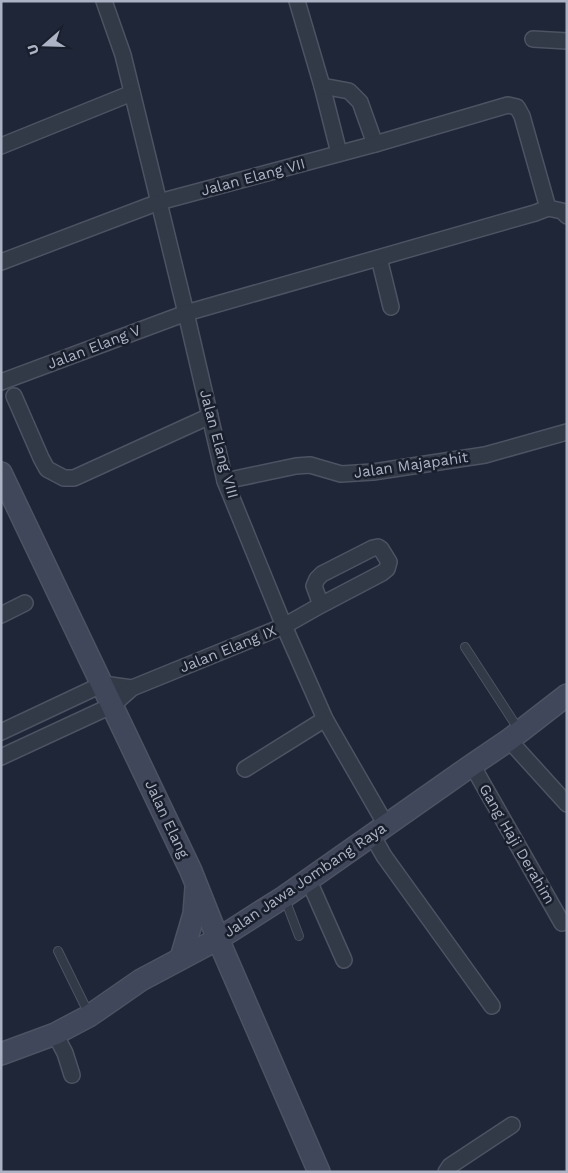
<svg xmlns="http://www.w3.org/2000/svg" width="568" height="1173" font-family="'Work Sans',sans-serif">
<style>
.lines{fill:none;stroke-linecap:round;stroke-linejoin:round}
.lane-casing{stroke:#4d5362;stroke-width:10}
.street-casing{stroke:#4d5362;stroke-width:18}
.secondary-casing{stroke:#4d5362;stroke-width:24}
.lane{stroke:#323947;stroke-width:8}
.street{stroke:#323947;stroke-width:15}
.secondary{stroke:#40475a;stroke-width:21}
.labels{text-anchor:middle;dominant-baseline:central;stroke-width:5;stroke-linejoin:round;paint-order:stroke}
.street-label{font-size:15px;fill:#acb3c4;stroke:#181e2b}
</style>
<rect width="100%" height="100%" fill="#1f2637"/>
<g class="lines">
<g class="lane-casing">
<g id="lane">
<polyline points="465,647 519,730"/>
<polyline points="285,899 299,936"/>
<polyline points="58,951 89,1014"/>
</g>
</g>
<g class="street-casing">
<g id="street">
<polyline points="104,1 123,55 186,313 225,481 284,626 325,719 386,825"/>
<polyline points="297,1 322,86 339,153"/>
<polyline points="533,39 567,41"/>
<polyline points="322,86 349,91 360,102 375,144"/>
<polyline points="1,146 132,93"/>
<polyline points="548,208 562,211 567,216"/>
<polyline points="379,258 391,307"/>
<polyline points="1,262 159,202 375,144 508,105 517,107 522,116 548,208 535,213 186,313 1,382"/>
<polyline points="14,396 41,458 47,469 64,478 74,478 210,416"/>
<polyline points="225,481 296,466 310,465 341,474 373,472 485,455 567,432"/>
<polyline points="1,615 25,603"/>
<polyline points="1,732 103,684 132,688"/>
<polyline points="509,740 567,804"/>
<polyline points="1,757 113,705 132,688 284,626 321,605 382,573 387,569 389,562 381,549 378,547 373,548 322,574 317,579 314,586 321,605"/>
<polyline points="472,765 562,923"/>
<polyline points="245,769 325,719"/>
<polyline points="372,835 384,856 492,1006"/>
<polyline points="309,881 344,960"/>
<polyline points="55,1034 65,1053 72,1075"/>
<polyline points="446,1172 450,1166 456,1162 512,1125"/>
</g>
</g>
<g class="secondary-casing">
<g id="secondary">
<polyline points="1,473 191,871 218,939 319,1172"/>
<polyline points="181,958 194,914 196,888"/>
<polyline points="1,1054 55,1034 89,1016 141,980 218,939 284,897 472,765 509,740 567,695"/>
</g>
</g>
<use href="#lane" class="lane"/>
<use href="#street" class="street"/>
<use href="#secondary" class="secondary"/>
</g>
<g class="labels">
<g class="street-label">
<text transform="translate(253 177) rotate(-15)">Jalan Elang VII</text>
<text transform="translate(94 347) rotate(-21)">Jalan Elang V</text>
<text transform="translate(219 444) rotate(75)">Jalan Elang VIII</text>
<text transform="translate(411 465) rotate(-8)">Jalan Majapahit</text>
<text transform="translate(228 649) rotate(-22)">Jalan Elang IX</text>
<text transform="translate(167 819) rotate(65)">Jalan Elang</text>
<text transform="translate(517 844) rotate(60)">Gang Haji Derahim</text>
<text transform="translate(305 880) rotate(-34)">Jalan Jawa Jombang Raya</text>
</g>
</g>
<rect width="568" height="1173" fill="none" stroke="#acb3c4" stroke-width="5"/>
<g transform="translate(45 45) rotate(250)" stroke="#181e2b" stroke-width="4" paint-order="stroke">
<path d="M0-4L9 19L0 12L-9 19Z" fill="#acb3c4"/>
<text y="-8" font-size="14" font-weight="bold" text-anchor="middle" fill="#acb3c4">U</text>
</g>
</svg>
